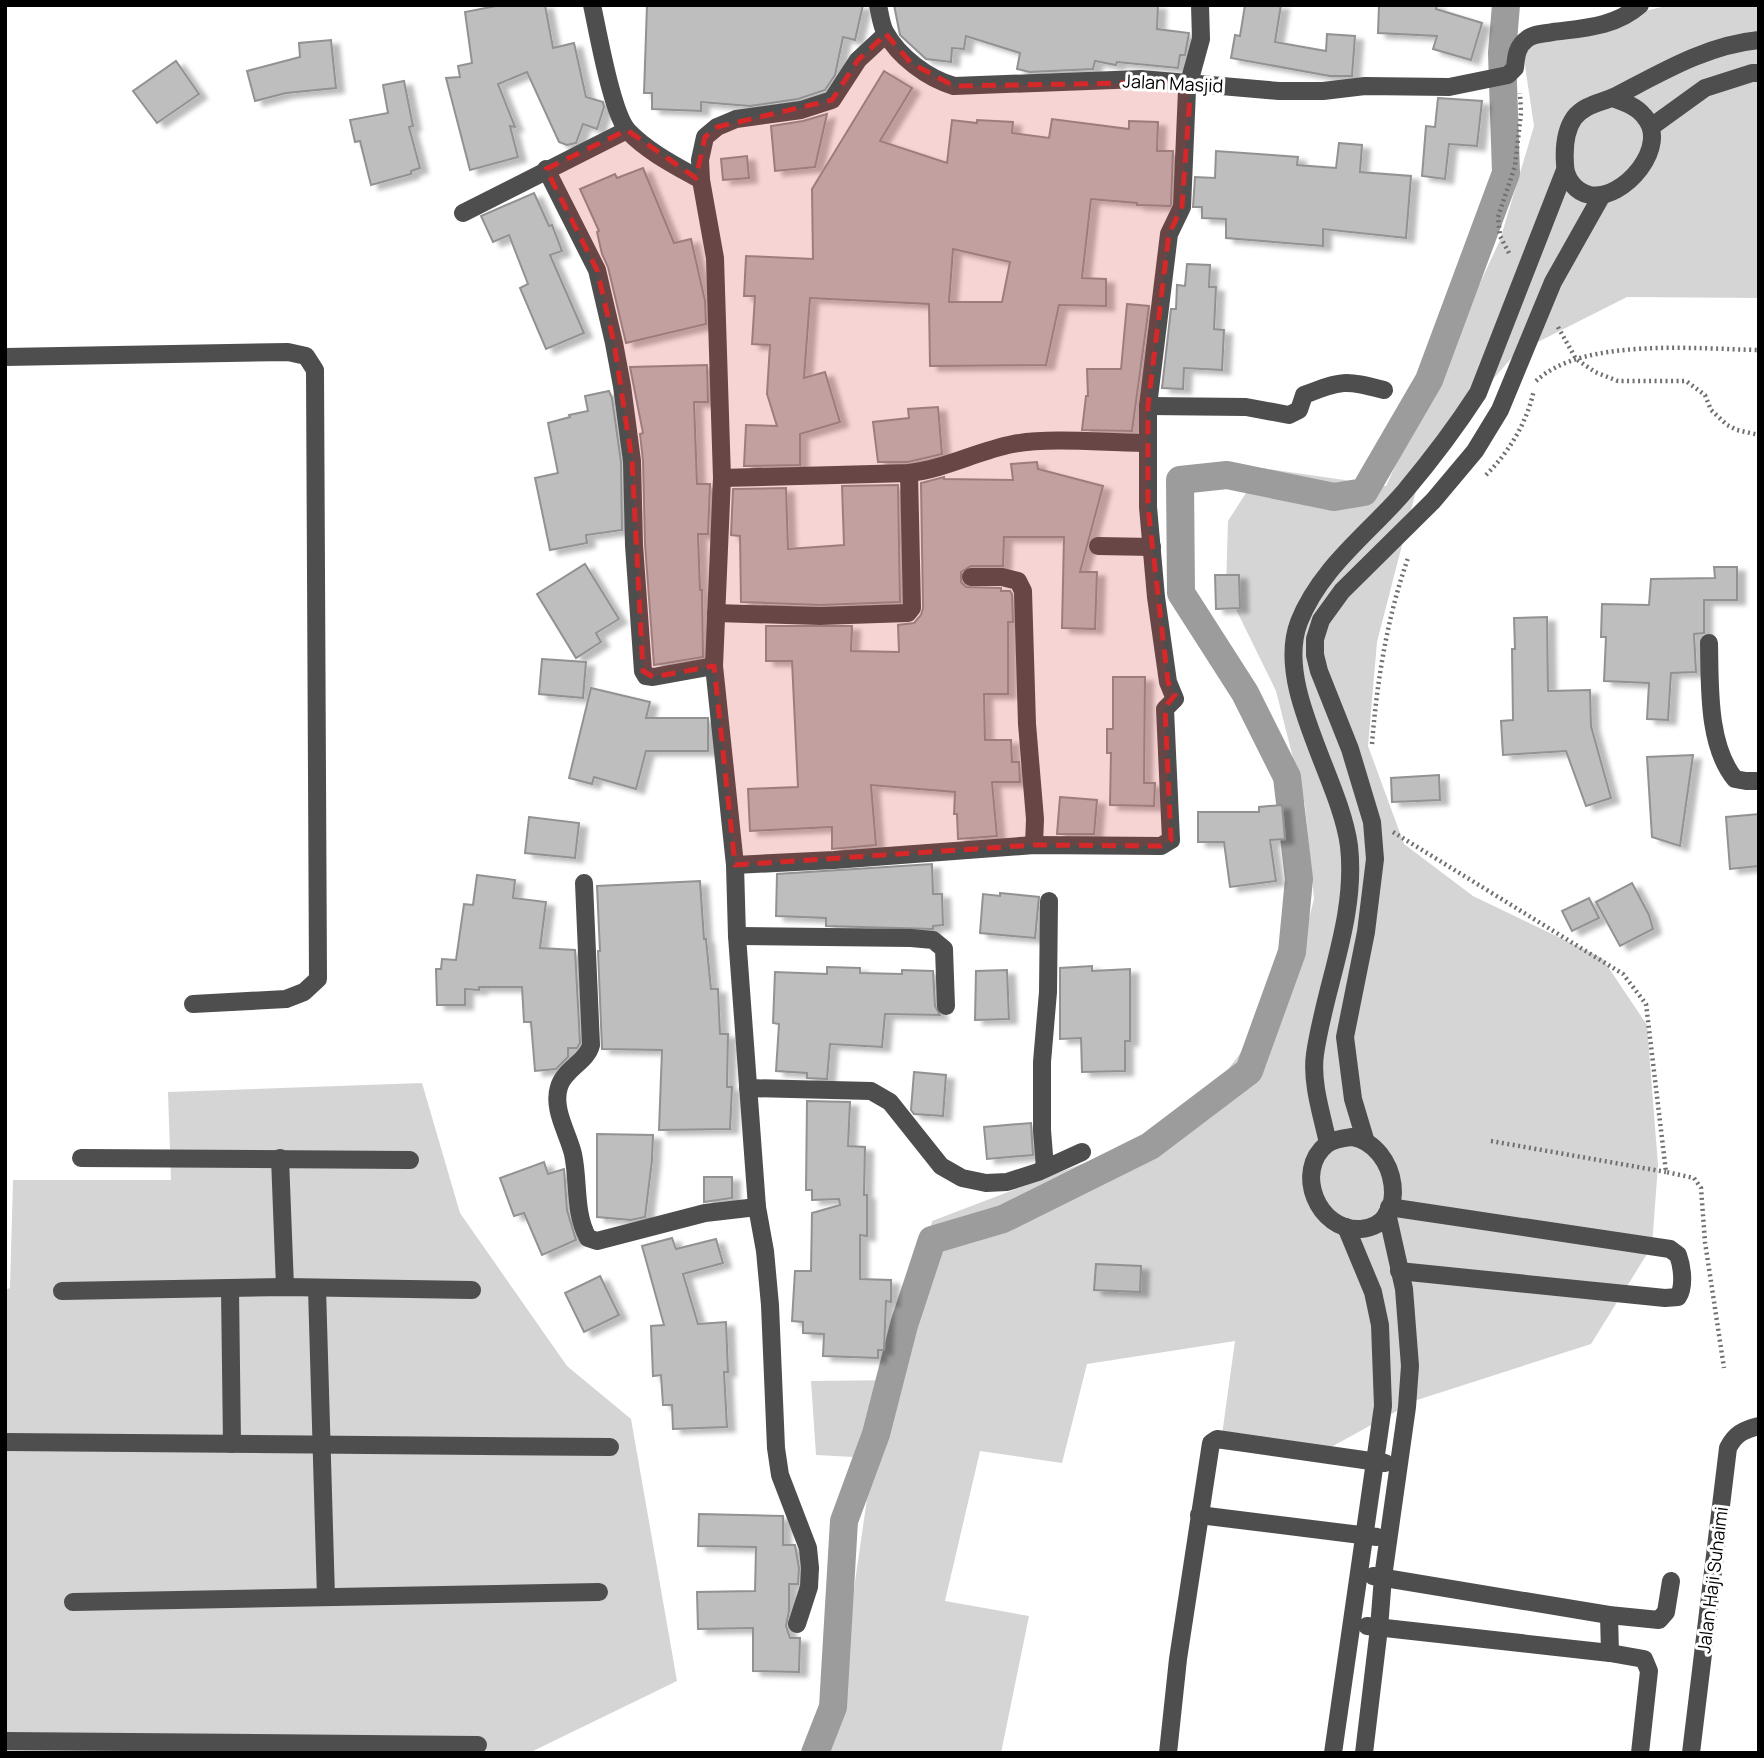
<svg xmlns="http://www.w3.org/2000/svg" width="1764" height="1758" font-family="Manrope,sans-serif">
<style>
.green{fill:#d5d5d5}
.lines{fill:none;stroke-linecap:round;stroke-linejoin:round}
.canal{stroke:#9c9c9c;stroke-width:28}
.building{fill:#bebebe;stroke:#929292;stroke-width:2;fill-rule:evenodd;filter:url(#shadow)}
.path{stroke:#707070;stroke-width:4.5;stroke-dasharray:2 3.5;stroke-linecap:butt}
.minor{stroke:#4e4e4e;stroke-width:18}
.marked{fill:#d62828;fill-opacity:0.2;stroke:#d62828;stroke-width:5;stroke-dasharray:14 9;stroke-linejoin:round}
.labels{text-anchor:middle;dominant-baseline:central;stroke-width:6;stroke-linejoin:round;paint-order:stroke}
.street-label{font-size:18px;fill:#000;stroke:#fff}
</style>
<defs>
<filter id="shadow"><feDropShadow dx="8" dy="4.5" stdDeviation="2" flood-color="#0004"/></filter>
</defs>
<rect width="100%" height="100%" fill="#fff"/>
<g class="green">
<polygon points="1670,5 1759,5 1759,298 1627,297 1516,353 1446,433 1416,491 1377,642 1368,746 1404,844 1473,896 1602,958 1647,1025 1658,1165 1652,1246 1591,1344 1417,1400 1311,1458 1220,1449 1235,1341 1087,1364 1062,1463 980,1451 945,1601 1029,1616 1001,1753 830,1753 873,1458 816,1455 811,1381 901,1380 932,1221 1186,1124 1292,986 1314,899 1305,805 1276,691 1226,589 1228,521 1262,468 1386,486 1500,240 1534,126 1522,46 1582,26"/>
<polygon points="422,1083 460,1213 567,1366 631,1419 677,1681 529,1753 5,1753 5,1290 10,1288 13,1180 171,1180 168,1092"/>
</g>
<g class="lines">
<polyline class="canal" points="815,1753 833,1707 844,1521 876,1434 904,1325 932,1240 1003,1219 1150,1146 1249,1071 1292,952 1299,879 1287,777 1245,693 1181,593 1180,480 1227,475 1334,497 1364,492 1429,380 1506,173 1502,53 1506,5"/>
</g>
<g class="building">
<polygon points="501,5 545,5 553,48 574,43 586,97 603,102 604,107 597,129 583,124 576,143 567,145 559,142 527,72 498,84 515,127 510,126 518,157 470,170 446,78 460,77 458,66 472,63 465,12"/>
<polygon points="647,5 863,5 855,40 843,37 835,75 825,90 798,99 750,106 701,102 701,111 652,109 652,93 644,93"/>
<polygon points="894,5 1158,5 1157,29 1189,33 1185,55 1180,55 1178,68 1117,62 1116,65 1095,61 1093,69 1030,72 1017,69 1020,53 966,36 964,49 952,48 951,62 926,59 900,35"/>
<polygon points="1245,5 1281,5 1275,42 1326,51 1327,34 1355,36 1352,76 1330,76 1231,58 1235,35 1240,36"/>
<polygon points="1379,5 1437,5 1436,9 1482,23 1471,60 1433,49 1437,36 1378,33"/>
<polygon points="331,40 336,88 286,93 255,101 247,71 300,57 299,43"/>
<polygon points="176,61 199,94 157,123 133,91"/>
<path d="M884,71L912,88L880,141L947,163L952,120L977,123V120L1013,122L1012,133L1049,138L1052,119L1129,129V121L1158,122L1157,151H1173L1171,204L1170,206L1137,205V203L1091,199L1082,278L1106,279V306L1059,305L1046,365L930,366L929,304L810,298L804,378L825,372L840,422L800,434V465L744,466L746,425L777,426L767,394L770,345L752,344L755,296H744L746,256L813,259L812,189ZM953,249L1010,262L1002,302H949Z"/>
<polygon points="404,81 413,126 409,127 420,168 411,171 411,174 371,185 360,141 355,142 350,120 388,113 383,85"/>
<polygon points="1438,98 1482,101 1477,146 1449,144 1445,179 1422,176 1426,126 1435,127"/>
<polygon points="827,114 815,167 775,171 771,126 803,121"/>
<polygon points="1339,143 1362,145 1360,172 1411,176 1406,238 1323,229 1323,246 1226,238 1226,219 1202,218 1202,207 1193,207 1195,177 1215,178 1216,151 1298,157 1297,165 1336,168"/>
<polygon points="747,156 749,178 723,180 721,159"/>
<polygon points="643,168 674,243 691,239 705,301 706,324 626,343 608,267 602,254 597,232 599,231 580,189 615,174 617,178"/>
<polygon points="534,193 549,226 552,225 562,251 550,255 584,333 546,349 520,288 528,284 509,235 493,242 481,216"/>
<polygon points="1187,264 1210,265 1209,287 1216,287 1214,329 1224,330 1222,370 1184,368 1183,389 1162,388 1171,309 1176,309 1177,285 1185,286"/>
<polygon points="1127,304 1149,306 1132,431 1082,430 1086,396 1088,396 1087,369 1121,369"/>
<polygon points="707,365 708,402 694,402 697,484 710,484 708,534 698,534 700,590 702,590 703,657 654,665 645,544 643,461 640,434 643,433 630,367"/>
<polygon points="609,391 612,398 621,462 622,530 586,535 587,543 550,550 535,478 558,473 548,423 570,417 569,415 588,411 585,396"/>
<polygon points="938,407 942,454 908,462 878,462 873,422 909,418 908,409"/>
<polygon points="1037,462 1038,469 1103,486 1080,572 1097,572 1095,629 1062,628 1064,537 1004,537 1003,566 971,566 961,572 961,582 966,587 1001,588 1001,591 1010,591 1012,594 1013,622 1008,622 1008,694 984,694 985,740 1011,740 1012,762 1019,762 1020,782 992,782 997,836 958,839 957,814 954,814 955,792 871,785 876,845 832,849 832,827 750,831 748,789 798,787 792,661 766,661 766,626 852,626 851,651 899,652 898,625 914,623 921,615 923,608 921,483 944,477 944,479 1013,480 1011,464"/>
<polygon points="898,485 900,602 820,605 741,602 740,536 731,535 733,489 786,488 788,549 844,545 842,486"/>
<polygon points="585,564 619,619 596,633 601,642 576,658 537,594"/>
<polygon points="1714,567 1737,567 1737,600 1704,600 1704,633 1694,634 1696,672 1671,673 1668,720 1647,719 1649,683 1604,681 1606,637 1601,637 1602,604 1649,605 1651,579 1715,578"/>
<polygon points="1215,575 1239,575 1240,608 1216,609"/>
<polygon points="1547,617 1548,691 1590,690 1591,726 1611,798 1586,806 1566,751 1503,755 1501,721 1513,720 1512,649 1515,649 1514,618"/>
<polygon points="542,659 586,662 583,698 539,694"/>
<polygon points="1113,677 1145,677 1144,783 1155,783 1154,806 1110,805 1111,753 1107,753 1107,729 1113,729"/>
<polygon points="591,688 650,702 646,718 708,718 708,751 646,751 636,789 594,777 592,784 569,778"/>
<polygon points="1693,755 1680,846 1652,837 1647,757"/>
<polygon points="1439,775 1440,800 1392,802 1391,778"/>
<polygon points="1060,797 1097,800 1094,834 1057,834"/>
<polygon points="1282,805 1285,839 1270,840 1276,881 1230,887 1224,842 1198,842 1198,812 1259,812 1259,807"/>
<polygon points="1759,814 1759,866 1730,869 1726,817"/>
<polygon points="529,817 579,823 575,858 525,853"/>
<polygon points="932,864 933,894 942,894 943,925 933,926 933,929 826,926 826,918 776,916 777,874"/>
<polygon points="477,875 515,880 513,898 546,902 540,948 575,950 580,1043 577,1048 568,1048 568,1057 556,1069 535,1071 531,1022 524,1022 522,987 479,987 479,990 465,989 465,1005 437,1005 436,969 441,969 442,959 456,960 464,904 473,905"/>
<polygon points="700,881 704,939 706,939 711,989 718,989 720,1034 728,1034 727,1087 732,1087 730,1129 659,1130 662,1050 602,1049 598,951 600,951 597,886"/>
<polygon points="1632,883 1649,915 1653,929 1620,946 1596,902"/>
<polygon points="1000,893 1039,897 1035,938 980,933 983,894 1000,896"/>
<polygon points="1589,898 1599,918 1572,931 1562,911"/>
<polygon points="1092,966 1092,971 1130,969 1130,1041 1125,1041 1125,1071 1082,1072 1081,1038 1060,1039 1060,968"/>
<polygon points="827,967 860,968 860,973 902,974 902,970 933,971 935,1006 940,1015 885,1014 882,1047 830,1044 827,1079 807,1078 807,1073 776,1071 779,1024 773,1023 775,972 827,974"/>
<polygon points="1007,970 1009,1019 975,1020 976,971"/>
<polygon points="914,1072 946,1075 943,1116 914,1114 911,1110"/>
<polygon points="807,1101 850,1102 848,1146 865,1147 864,1195 867,1195 867,1236 860,1235 860,1279 891,1280 891,1302 886,1301 884,1350 878,1350 878,1358 823,1356 824,1334 803,1333 803,1322 792,1321 795,1271 811,1271 812,1213 840,1205 839,1199 812,1200 812,1190 806,1190"/>
<polygon points="1031,1123 1033,1155 987,1159 984,1127"/>
<polygon points="597,1134 653,1135 652,1160 645,1217 631,1220 597,1217"/>
<polygon points="544,1162 548,1174 564,1169 567,1210 576,1240 542,1255 524,1213 514,1216 500,1178"/>
<polygon points="704,1177 732,1177 732,1198 704,1202"/>
<polygon points="672,1238 676,1249 716,1239 723,1263 683,1274 698,1324 726,1322 728,1372 724,1372 727,1427 673,1429 672,1405 663,1405 661,1375 653,1376 651,1326 664,1325 642,1246"/>
<polygon points="1096,1264 1141,1266 1140,1292 1094,1290"/>
<polygon points="600,1276 619,1315 584,1332 565,1293"/>
<polygon points="699,1514 783,1516 783,1545 795,1545 799,1568 798,1584 789,1584 789,1611 786,1626 790,1638 800,1638 799,1672 753,1671 753,1628 698,1629 697,1592 755,1591 756,1547 698,1546"/>
</g>
<g class="lines">
<g class="path">
<polyline points="1509,253 1500,236 1498,217 1515,166 1521,113 1520,93"/>
<polyline points="1558,327 1576,359 1595,372 1618,381 1686,381 1705,395 1711,410 1727,425 1737,430 1759,435"/>
<path d="M1536,381C1583,337 1697,349 1759,350"/>
<path d="M1486,475C1510,451 1527,422 1534,390"/>
<path d="M1372,744C1377,681 1387,618 1408,558"/>
<polyline points="1393,832 1623,974 1646,1004 1666,1172 1694,1178 1701,1188 1705,1242 1724,1368"/>
<polyline points="1491,1141 1666,1172"/>
</g>
<g class="minor">
<path d="M592,5C598,32 612,114 628,131C648,152 676,166 701,180"/>
<path d="M878,5C880,14 881,24 885,32C899,57 927,78 954,86L1141,79L1279,91H1323L1365,86L1449,87L1508,75L1515,68C1516,56 1517,46 1527,39C1534,33 1545,34 1553,32C1584,28 1615,27 1640,5"/>
<path d="M1612,98C1624,102 1636,106 1644,116C1671,145 1624,201 1590,195C1575,192 1565,178 1565,164C1564,149 1565,131 1574,118C1585,104 1601,103 1616,96C1662,72 1707,45 1759,40"/>
<polyline points="1651,127 1705,88 1752,73 1759,73"/>
<polyline points="546,169 597,270 614,343 622,386 632,461 634,545 643,671 646,676 653,677 714,666"/>
<polyline points="463,213 627,130"/>
<polyline points="5,357 288,352 306,356 315,370 318,979 304,992 286,999 193,1004"/>
<path d="M1148,406L1246,407L1289,415L1299,410L1304,395C1343,380 1344,380 1384,390"/>
<path d="M722,478L909,473C945,469 977,451 1013,444C1053,437 1106,443 1148,443"/>
<polyline points="1098,546 1152,547"/>
<polyline points="971,577 1002,577 1018,581 1023,591 1027,724 1035,819 1034,845"/>
<polyline points="716,613 820,616 908,613 912,608 909,473"/>
<path d="M1709,643C1710,684 1707,745 1735,779L1746,781H1759"/>
<polyline points="735,865 834,860 1034,845 1161,846 1171,840 1165,709 1175,699 1168,682 1156,597 1148,507 1148,406 1169,234 1182,207 1187,90 1201,39 1200,5"/>
<path d="M584,883L591,1045C587,1062 564,1069 559,1087C552,1109 568,1133 573,1154C579,1182 574,1213 588,1238L597,1241L705,1213L757,1207"/>
<polyline points="737,936 911,938 933,940 944,949 946,1006"/>
<polyline points="748,1088 871,1091 890,1102 941,1166 962,1178 986,1183 1007,1182 1038,1172 1082,1152"/>
<path d="M1352,1137C1398,1145 1411,1225 1361,1229C1318,1232 1293,1171 1327,1144C1334,1139 1344,1138 1352,1137Z"/>
<polyline points="1365,1139 1353,1099 1345,1037 1366,932 1375,859 1372,822 1350,749 1319,671 1315,655 1315,639 1321,620 1342,591 1433,501 1475,451 1500,410 1553,282 1602,195"/>
<path d="M1328,1143C1322,1115 1311,1083 1315,1054C1325,985 1357,917 1349,846C1340,778 1274,687 1299,622C1320,568 1369,533 1405,491C1431,460 1456,427 1478,393L1565,170"/>
<polyline points="81,1158 410,1160"/>
<polyline points="280,1158 285,1287"/>
<polyline points="1045,1168 1042,1130 1042,1062 1048,992 1049,901"/>
<path d="M1389,1207L1670,1249L1678,1255C1682,1266 1685,1286 1678,1297L1665,1298L1399,1271"/>
<polyline points="317,1288 326,1597"/>
<polyline points="230,1289 232,1444"/>
<polyline points="62,1291 285,1287 472,1290"/>
<polyline points="5,1442 610,1447"/>
<polyline points="1199,1515 1377,1537"/>
<polyline points="1373,1576 1609,1615 1659,1620 1666,1612 1671,1581"/>
<polyline points="73,1602 599,1592"/>
<polyline points="1609,1615 1610,1653"/>
<polyline points="797,1624 809,1587 810,1568 808,1548 780,1475 776,1448 770,1305 765,1251 757,1207 737,936 735,865 714,666 722,478 715,258 701,180 700,160 705,137 717,127 736,119 801,110 832,100 858,60 886,34"/>
<polyline points="1367,1626 1610,1653 1644,1659 1649,1671 1640,1753"/>
<polyline points="5,1741 478,1745"/>
<polyline points="1168,1753 1178,1659 1211,1443 1217,1439 1385,1463"/>
<polyline points="1333,1753 1383,1406 1380,1325 1373,1292 1346,1227"/>
<polyline points="1364,1753 1379,1628 1383,1577 1407,1407 1410,1366 1404,1289 1387,1213"/>
<path d="M1691,1753L1728,1448C1735,1434 1743,1430 1759,1426"/>
</g>
</g>
<path class="marked" d="M886,34L911,63L954,86L1191,82L1182,207L1169,234L1148,406V507L1168,682L1175,695L1165,707L1171,840L1161,846L1034,845L735,865L714,666L653,677L643,671L632,461L614,343L597,270L546,169L627,130L696,178L705,137L717,127L832,100L858,60Z"/>
<g class="labels">
<g class="street-label">
<text transform="translate(1173 83) rotate(3)">Jalan Masjid</text>
<text transform="translate(1712 1580) rotate(-83)">Jalan Haji Suhaimi</text>
</g>
</g>
<rect width="1764" height="1758" fill="none" stroke="#000000" stroke-width="14"/>
</svg>
